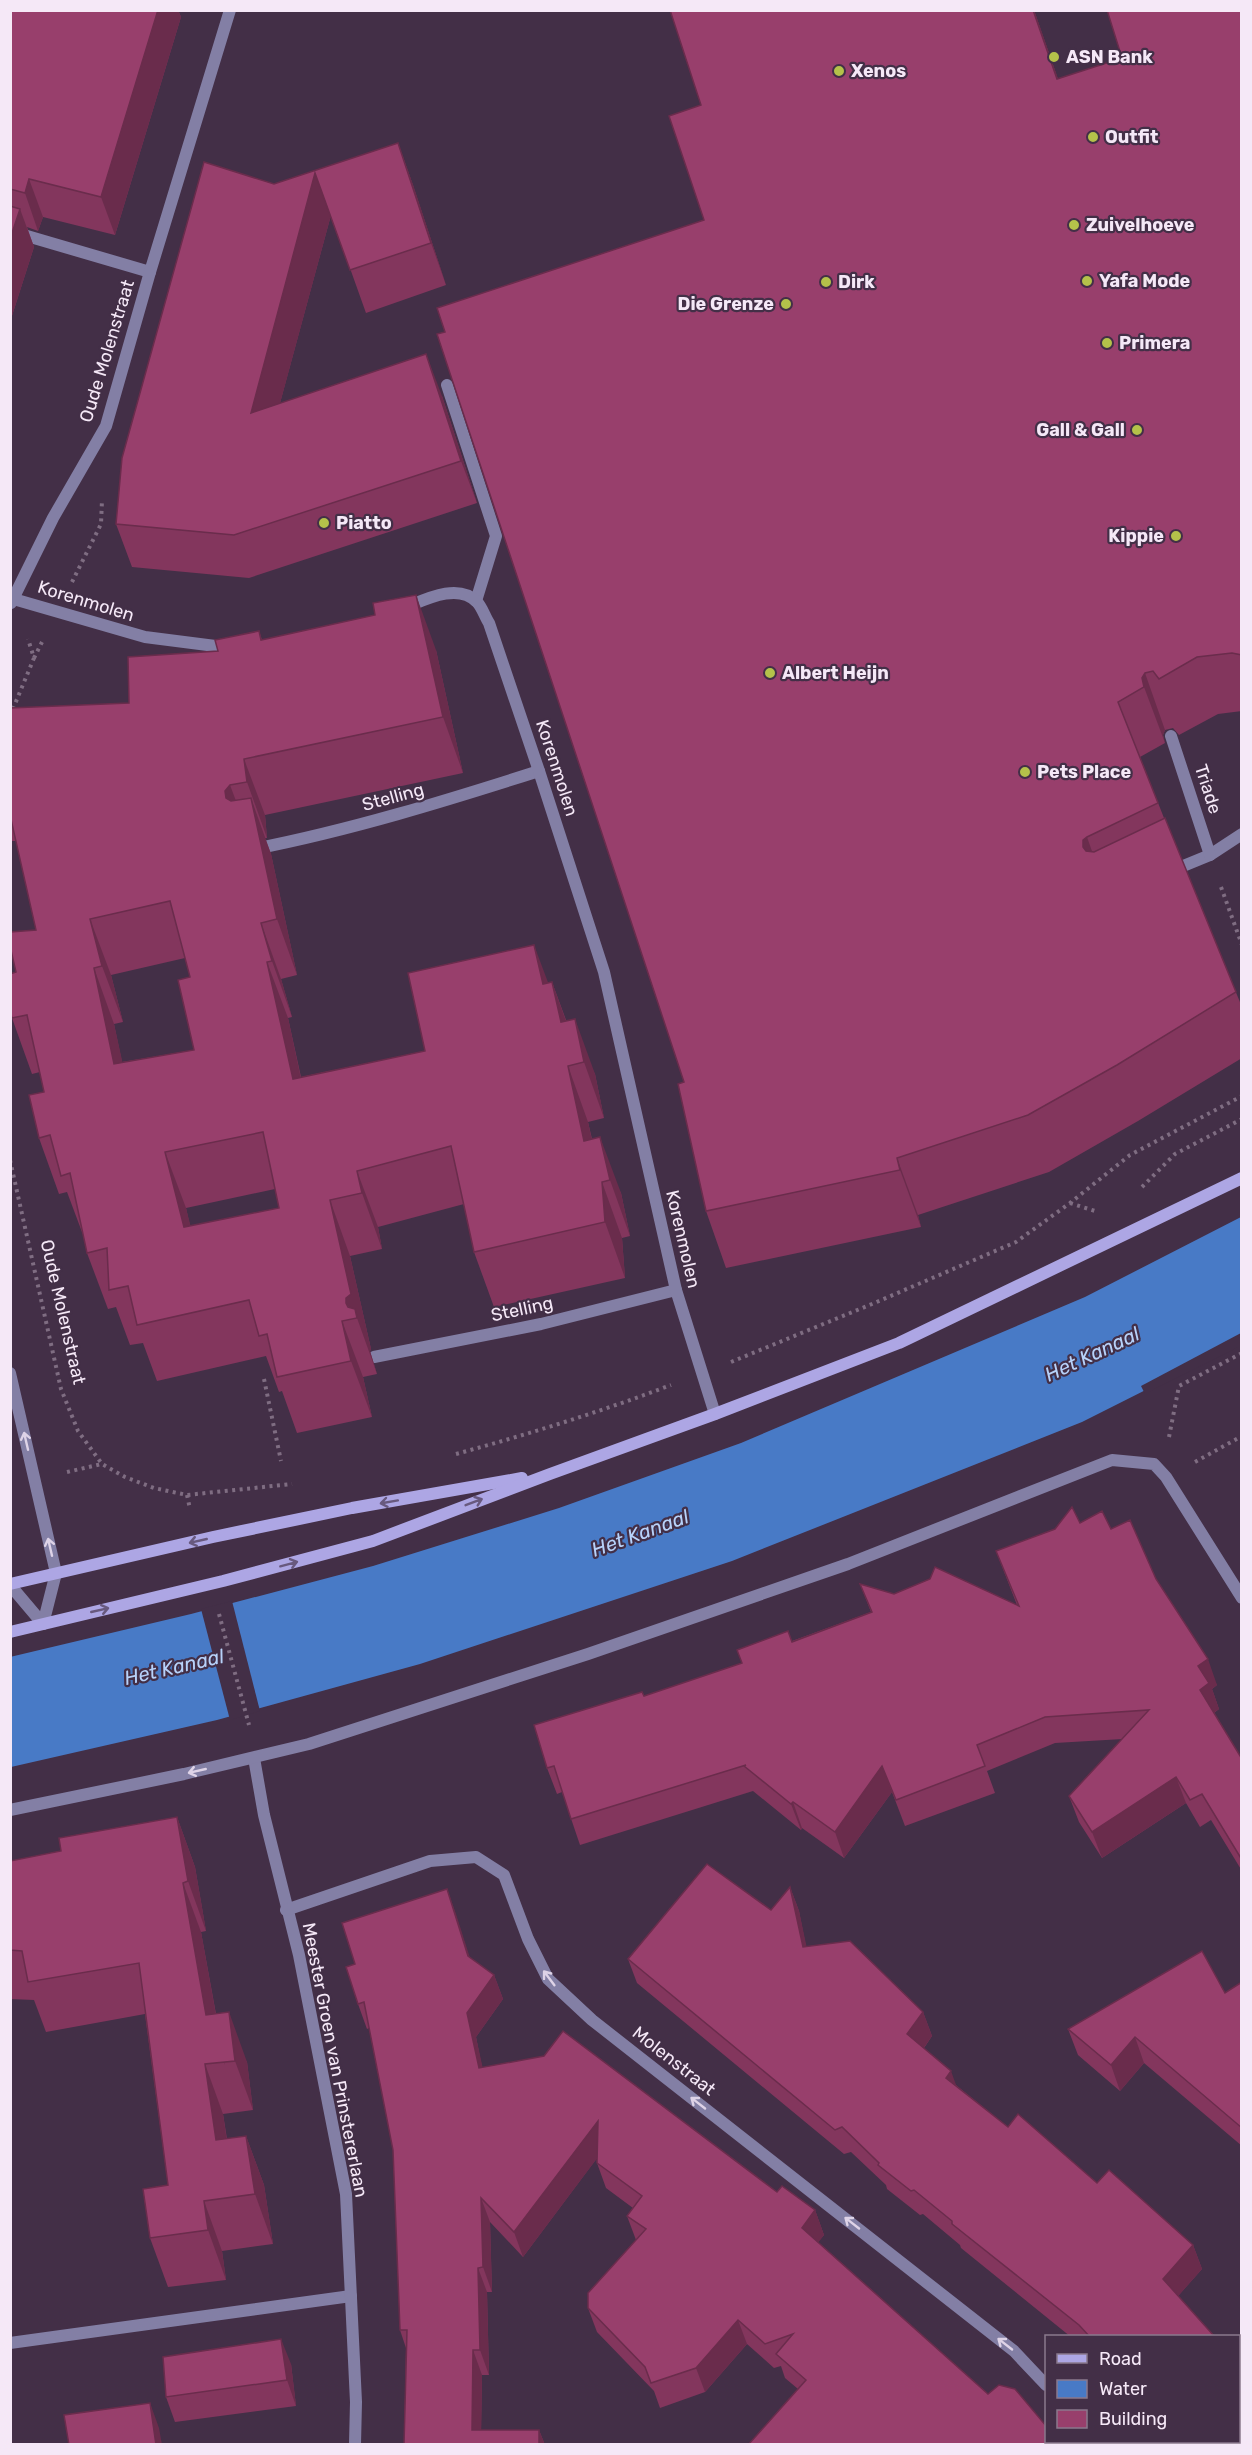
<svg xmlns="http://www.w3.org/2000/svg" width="1252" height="2455" font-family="Rubik,sans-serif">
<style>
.water{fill:#487ac6}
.pier{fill:#432f47}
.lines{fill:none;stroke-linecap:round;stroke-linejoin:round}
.path{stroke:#7f6d82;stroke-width:4;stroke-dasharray:3 4.5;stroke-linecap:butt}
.service{stroke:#837fa5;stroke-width:12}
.pedestrian{stroke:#837fa5;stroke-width:12}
.minor{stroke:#837fa5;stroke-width:12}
.secondary{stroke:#ada6e4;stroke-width:12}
.wall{fill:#83365d;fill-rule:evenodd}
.shaded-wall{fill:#6a2c4c}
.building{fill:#983f6c;stroke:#6a2c4c;stroke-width:1.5;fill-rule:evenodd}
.oneway{stroke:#ded3e7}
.oneway2{stroke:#68597e}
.poi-dot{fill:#b4c24a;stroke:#432f47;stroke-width:2}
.labels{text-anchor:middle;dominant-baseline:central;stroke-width:4.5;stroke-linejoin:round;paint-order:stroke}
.poi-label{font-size:18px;font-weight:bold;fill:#f5e8f7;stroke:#432f47;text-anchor:start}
.street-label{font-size:18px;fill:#f5e8f7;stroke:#432f47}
.water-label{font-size:20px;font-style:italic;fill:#b7d2fa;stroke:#432f47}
</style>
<rect width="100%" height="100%" fill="#432f47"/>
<polygon class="water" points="1241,1217 1241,1342 1082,1422 732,1561 420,1664 217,1720 11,1767 10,1657 191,1614 373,1566 559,1508 741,1443 1085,1297"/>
<g class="pier">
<polygon points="1241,1333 1242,1345 1145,1394 1141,1386"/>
<polygon points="232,1601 260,1711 230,1720 201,1609"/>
</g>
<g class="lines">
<g class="path">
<polyline points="72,582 101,524 102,500"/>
<polyline points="34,658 42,642"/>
<polyline points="10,716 34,658 28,639"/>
<polyline points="1221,887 1242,945"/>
<polyline points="10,1160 61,1389 78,1431 102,1464"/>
<polyline points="1142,1187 1175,1154 1242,1119"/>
<polyline points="1070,1203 1095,1211"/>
<polyline points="731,1362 872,1304 1016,1242 1070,1203 1130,1155 1242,1096"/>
<polyline points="264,1379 281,1461"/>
<polyline points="1169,1437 1179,1386 1242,1353"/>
<path d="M456,1454C529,1434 600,1412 671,1385"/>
<polyline points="1195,1462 1242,1436"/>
<polyline points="67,1472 102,1464 125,1477 154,1488 187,1495 292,1484"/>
<polyline points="187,1495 190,1509"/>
<polyline points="219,1614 249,1725"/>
</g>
<g class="service">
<polyline points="10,231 150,272"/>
<polyline points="447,385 496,536 476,601"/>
<path d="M254,849C351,830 445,801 539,771"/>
<polyline points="1171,871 1210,855 1242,834"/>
<polyline points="374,1357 541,1324 676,1290"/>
<polyline points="10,2343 351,2296"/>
</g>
<polyline class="pedestrian" points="1171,736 1210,855"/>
<g class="minor">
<polyline points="10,598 145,637 231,648"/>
<polyline points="11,603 53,518 106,426 150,272 230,10"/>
<path d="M404,608C424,600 458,582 477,602C482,607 485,617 489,623L539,771L604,972L676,1290L715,1414"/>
<polyline points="10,1373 56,1573 43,1624"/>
<polyline points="10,1585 43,1624"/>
<polyline points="254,1758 264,1815 299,1955 346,2194 356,2402 355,2444"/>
<polyline points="10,1810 184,1774 309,1744 588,1654 848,1564 1112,1460 1154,1464 1166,1477 1242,1598"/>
<polyline points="286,1910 430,1861 476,1857 504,1875 528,1939 548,1979 592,2020 1014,2351 1046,2385"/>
<polyline points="1099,2442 1102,2444"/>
</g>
<g class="secondary">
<polyline points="10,1584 213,1537 352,1508 522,1478"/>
<polyline points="10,1632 223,1581 373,1541 550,1474 715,1414 899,1343 1242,1178"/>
</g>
</g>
<g class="wall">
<polygon points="10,10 178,10 181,17 115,235 43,217 38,231 27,227 34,247 10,322"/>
<polygon points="670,10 1034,10 1058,79 1122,58 1242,10 1242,711 1218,714 1179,735 1173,728 1165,730 1163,735 1165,743 1140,757 1164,818 1242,1007 1242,1058 1138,1121 1049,1172 918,1215 921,1227 726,1268 706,1211 684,1082 445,332 704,220 701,105"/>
<polygon points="398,143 413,185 446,285 366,313 331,215 280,403 442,396 477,503 249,578 132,567 116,524 274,184"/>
<path d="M259,631L262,640L436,650L463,773L265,815L267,838H265L271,854L297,975L281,979L292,1017L288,1018L301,1077L425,1051L548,983L552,982L566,1020L595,1074L604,1118L588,1122L592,1139L621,1193L630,1236L622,1238L625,1278L494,1307L474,1252L464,1204L378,1227L382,1249L350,1256L371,1349L370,1351L377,1374L363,1377L372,1417L297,1433L282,1391L279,1392L266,1356L157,1381L143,1343L130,1345L116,1307L108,1309L87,1253L83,1231L82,1232L67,1192L59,1194L39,1138L44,1092L40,1072L32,1074L12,1018L16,972L36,930L16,841H10V708L129,703L218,651ZM185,958L190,977L194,1050L122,1062L114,1024L123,1022L111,975ZM275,1189L279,1208L190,1226L186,1208Z"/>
<polygon points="1080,1523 1111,1529 1156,1579 1217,1685 1212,1689 1219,1709 1214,1713 1242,1759 1242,1871 1211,1820 1200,1827 1186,1803 1102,1858 1079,1822 1069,1796 1123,1739 1055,1743 987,1771 995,1793 905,1826 892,1792 844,1858 802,1828 801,1830 753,1791 580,1845 562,1792 557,1794 547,1768 644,1696 742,1663 792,1641 871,1612 860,1584 894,1594 1017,1605 996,1551"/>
<polygon points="177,1817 195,1867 206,1931 201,1932 216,2014 247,2062 253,2110 223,2114 227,2139 246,2136 264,2185 273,2244 222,2251 226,2280 168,2287 150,2238 168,2185 145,2014 46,2032 34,2000 10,1999 10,1861 61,1851"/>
<polygon points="790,1887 799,1911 806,1947 923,2012 932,2036 924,2048 957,2086 1008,2127 1193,2245 1202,2269 1178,2296 1215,2337 1071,2337 961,2248 960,2245 923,2214 920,2215 887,2189 886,2185 851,2152 844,2154 637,1983 628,1959 771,1910"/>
<polygon points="447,1889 469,1957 494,1975 503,1999 476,2037 482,2067 777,2192 815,2210 824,2235 818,2242 988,2394 1047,2427 798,2389 785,2378 781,2366 774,2368 747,2344 705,2392 660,2408 654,2391 597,2332 588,2308 636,2240 627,2216 633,2208 606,2188 597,2163 597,2158 523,2257 490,2222 492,2292 487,2292 489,2375 482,2375 481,2430 539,2430 545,2445 404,2445 406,2348 400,2330 393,2150 369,2028 367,2029 358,2004 355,1964"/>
<polygon points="1242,1982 1242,2146 1144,2063 1120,2091 1078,2055 1068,2029 1225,1993"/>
<polygon points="291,2364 296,2406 175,2422 166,2397"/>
<polygon points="1172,2442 1239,2442 1242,2445 1174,2445"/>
</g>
<g class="shaded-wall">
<polygon points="158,10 178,10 181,17 115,235 101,197"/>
<polygon points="1033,10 1034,10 1078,136 1057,79"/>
<polygon points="398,143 413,185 446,285 431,243"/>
<polygon points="315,173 331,215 266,455 251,413"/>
<polygon points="29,179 43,217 38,231 25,193"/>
<polygon points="20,209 34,247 10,322 10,239"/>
<polygon points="426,354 442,396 477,503 461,461"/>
<polygon points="416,595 436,650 463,773 443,717"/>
<polygon points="1145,673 1165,730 1163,735 1165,743 1144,687 1142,678"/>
<polygon points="244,759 265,815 267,838 247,782"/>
<polygon points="230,785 251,841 226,798 225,791"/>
<polygon points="251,798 271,854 297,975 277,919"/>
<polygon points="1087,837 1107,894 1083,847 1083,840"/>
<polygon points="90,919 111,975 123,1022 102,966"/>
<polygon points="261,923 281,979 292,1017 272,961"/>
<polygon points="534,945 555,1001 543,984"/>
<polygon points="267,962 288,1018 313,1135 293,1079"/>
<polygon points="94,968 114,1024 135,1119 114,1064"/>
<polygon points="552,982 572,1038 561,1022"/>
<polygon points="575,1019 595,1074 604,1118 584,1062"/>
<polygon points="568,1066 588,1122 602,1187 602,1182 622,1238 625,1278 605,1222 584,1141"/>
<polygon points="600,1137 621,1193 630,1236 610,1180"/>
<polygon points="165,1152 186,1208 205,1283 184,1227"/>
<polygon points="897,1158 918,1215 921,1227 900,1170"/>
<polygon points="357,1171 378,1227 382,1249 362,1193"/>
<polygon points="330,1200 350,1256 371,1349 370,1351 377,1374 357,1318 346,1303"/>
<polygon points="342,1321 363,1377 372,1417 351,1361"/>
<polygon points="1208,1659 1217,1685 1212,1689 1219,1709 1209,1716 1200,1690 1198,1666"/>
<polygon points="882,1766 892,1792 844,1858 835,1832"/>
<polygon points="1176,1777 1186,1803 1102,1858 1092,1832"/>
<polygon points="793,1802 802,1828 801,1830 791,1804"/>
<polygon points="177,1817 195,1867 206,1931 188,1881"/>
<polygon points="183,1883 201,1932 225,2065 206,2015"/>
<polygon points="790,1887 799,1911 812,1972 803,1947"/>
<polygon points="447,1889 456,1914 477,1980 468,1956"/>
<polygon points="494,1975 503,1999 476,2037 488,2092 479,2068 467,2013"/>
<polygon points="229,2012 247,2062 253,2110 235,2061"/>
<polygon points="923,2012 932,2036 916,2059 907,2034"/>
<polygon points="1135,2037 1144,2063 1120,2091 1111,2065"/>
<polygon points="205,2064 223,2114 234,2190 216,2140"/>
<polygon points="951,2071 960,2096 946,2078"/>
<polygon points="598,2121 607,2145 523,2257 514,2232"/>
<polygon points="246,2136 264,2185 273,2244 255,2194"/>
<polygon points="481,2198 490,2222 492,2292 483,2267"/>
<polygon points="204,2201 222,2251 226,2280 208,2230"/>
<polygon points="815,2210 824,2235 811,2252 802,2228"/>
<polygon points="1193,2245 1202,2269 1172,2303 1163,2279"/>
<polygon points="478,2268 487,2292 489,2375 480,2350"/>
<polygon points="738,2320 747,2344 705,2392 696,2368"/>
<polygon points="281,2339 291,2364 296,2406 287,2380"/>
<polygon points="473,2350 482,2375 481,2445 472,2430"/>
<polygon points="150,2403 159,2428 162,2445 156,2445"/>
<polygon points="539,2430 545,2445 539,2445"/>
</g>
<g class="building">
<polygon points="10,10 158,10 101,197 29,179 25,193 10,189"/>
<polygon points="670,10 1033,10 1057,79 1122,58 1107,10 1242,10 1242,655 1232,653 1197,657 1159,679 1153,671 1145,673 1142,678 1144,687 1118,702 1158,803 1087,837 1083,840 1083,847 1086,851 1094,852 1165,818 1236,992 1117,1065 1028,1115 897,1158 900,1170 706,1211 678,1084 684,1082 437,334 445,332 437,308 704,220 669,116 701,105"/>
<polygon points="398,143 431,243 350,270 315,173 251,413 426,354 461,461 234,535 116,524 122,458 204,162 274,184"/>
<polygon points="10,206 20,209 10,239"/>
<path d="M416,595L443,717L244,759L247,782L230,785L225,791L226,798L231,801L251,798L277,919L261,923L272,961L267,962L293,1079L425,1051L408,973L534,945L543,984L552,982L561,1022L575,1019L584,1062L568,1066L584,1141L600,1137L610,1180L602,1182L605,1222L474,1252L451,1146L357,1171L362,1193L330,1200L351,1294L346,1298V1303L348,1307L355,1309L357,1318L342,1321L351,1361L277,1377L267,1334L259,1336L249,1300L137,1325L128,1286L109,1290L107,1248L87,1253L70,1173L61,1176L50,1135L39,1138L29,1095L44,1092L27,1015L12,1018L10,1011V974L16,972L10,946V932L36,930L10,815V708L129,703L128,657L218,651L215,640L259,631L261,640L375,615L373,603ZM170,901L190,977L178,980L194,1050L114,1064L94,968L102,966L90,919ZM263,1132L279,1208L184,1227L165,1152Z"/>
<polygon points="1072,1507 1080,1523 1102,1511 1111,1529 1130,1520 1156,1579 1208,1659 1198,1666 1209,1683 1200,1690 1242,1759 1242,1860 1202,1794 1190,1800 1176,1777 1092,1832 1069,1796 1149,1710 1045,1717 977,1745 985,1766 896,1800 882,1766 835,1832 793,1802 791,1804 744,1766 746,1765 571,1819 554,1766 547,1768 534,1725 642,1692 644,1696 742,1663 737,1650 788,1631 792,1642 872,1612 860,1584 894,1594 930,1579 935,1567 1019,1606 996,1551 1055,1529"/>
<polygon points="177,1817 188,1881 183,1883 206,2015 229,2012 235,2061 205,2064 216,2140 246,2136 255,2194 204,2201 208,2230 150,2238 143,2189 168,2185 139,1963 28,1982 22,1951 10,1950 10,1861 61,1851 59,1838"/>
<polygon points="707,1864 771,1910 790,1887 803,1947 850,1941 923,2012 907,2034 951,2071 946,2078 1008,2127 1018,2114 1097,2183 1109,2170 1193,2245 1163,2279 1215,2337 1090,2337 1079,2325 952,2224 952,2221 914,2190 911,2191 878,2165 879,2163 842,2127 835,2130 628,1959"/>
<polygon points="447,1889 468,1956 494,1975 467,2013 479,2068 544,2056 563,2031 777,2192 782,2186 815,2210 802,2228 988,2394 999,2385 1015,2389 1047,2427 1047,2442 1059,2442 1061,2445 748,2445 806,2380 776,2354 793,2334 765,2344 738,2320 696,2368 651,2383 645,2367 588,2308 588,2293 646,2229 627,2216 642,2196 597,2163 598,2121 514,2232 481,2198 483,2267 478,2268 480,2350 473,2350 472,2430 539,2430 539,2445 404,2445 407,2330 400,2330 393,2150 364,2002 358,2004 346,1967 355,1964 342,1923"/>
<polygon points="1202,1951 1225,1993 1242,1982 1242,2128 1135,2037 1111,2065 1068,2029"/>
<polygon points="281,2339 287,2380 166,2397 163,2357"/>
<polygon points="1239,2362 1242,2366 1242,2445 1188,2445 1185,2442 1239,2442"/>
<polygon points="150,2403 156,2445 69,2445 64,2415"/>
</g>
<defs><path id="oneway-shaft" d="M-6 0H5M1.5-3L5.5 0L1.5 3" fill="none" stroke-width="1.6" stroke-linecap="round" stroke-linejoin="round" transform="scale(1.5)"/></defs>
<g class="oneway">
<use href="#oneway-shaft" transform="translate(26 1441) rotate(-103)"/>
<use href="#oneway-shaft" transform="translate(50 1547) rotate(-103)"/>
<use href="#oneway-shaft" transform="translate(197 1771) rotate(167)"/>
<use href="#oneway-shaft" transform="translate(549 1978) rotate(-127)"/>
<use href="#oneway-shaft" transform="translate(698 2103) rotate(-142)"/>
<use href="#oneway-shaft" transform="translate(852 2223) rotate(-142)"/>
<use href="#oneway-shaft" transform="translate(1005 2344) rotate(-142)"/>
</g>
<g class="oneway2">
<use href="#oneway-shaft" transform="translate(389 1502) rotate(170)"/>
<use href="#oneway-shaft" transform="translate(474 1502) rotate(-21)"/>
<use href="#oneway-shaft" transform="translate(198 1541) rotate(167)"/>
<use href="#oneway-shaft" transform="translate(289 1564) rotate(-15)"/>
<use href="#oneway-shaft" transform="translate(100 1610) rotate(-13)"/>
</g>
<g class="poi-dot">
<circle cx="1054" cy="57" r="6"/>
<circle cx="839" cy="71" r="6"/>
<circle cx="1093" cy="137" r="6"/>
<circle cx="1074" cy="225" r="6"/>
<circle cx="1087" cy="281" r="6"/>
<circle cx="826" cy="282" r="6"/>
<circle cx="786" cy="304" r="6"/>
<circle cx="1107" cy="343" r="6"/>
<circle cx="1137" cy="430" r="6"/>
<circle cx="324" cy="523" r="6"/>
<circle cx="1176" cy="536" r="6"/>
<circle cx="770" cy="673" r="6"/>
<circle cx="1025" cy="772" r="6"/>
</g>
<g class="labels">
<g class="poi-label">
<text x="1066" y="57">ASN Bank</text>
<text x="851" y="71">Xenos</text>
<text x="1105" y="137">Outfit</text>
<text x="1086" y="225">Zuivelhoeve</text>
<text x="1099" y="281">Yafa Mode</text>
<text x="838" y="282">Dirk</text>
<text x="774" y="304" text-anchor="end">Die Grenze</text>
<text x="1119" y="343">Primera</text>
<text x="1125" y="430" text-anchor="end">Gall &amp; Gall</text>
<text x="336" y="523">Piatto</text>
<text x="1164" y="536" text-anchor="end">Kippie</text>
<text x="782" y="673">Albert Heijn</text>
<text x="1037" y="772">Pets Place</text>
</g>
<g class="street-label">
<text transform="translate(107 351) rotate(-73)">Oude Molenstraat</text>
<text transform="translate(86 601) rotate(17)">Korenmolen</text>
<text transform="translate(557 768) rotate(72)">Korenmolen</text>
<text transform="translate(1208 789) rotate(72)">Triade</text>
<text transform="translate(393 797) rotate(-15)">Stelling</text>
<text transform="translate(683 1239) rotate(77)">Korenmolen</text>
<text transform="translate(522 1309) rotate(-12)">Stelling</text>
<text transform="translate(63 1312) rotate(77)">Oude Molenstraat</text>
<text transform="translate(335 2060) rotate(79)">Meester Groen van Prinstererlaan</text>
<text transform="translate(674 2061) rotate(38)">Molenstraat</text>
</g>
<g class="water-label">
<text transform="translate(1092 1354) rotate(-25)">Het Kanaal</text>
<text transform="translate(640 1533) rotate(-20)">Het Kanaal</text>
<text transform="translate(174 1667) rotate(-13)">Het Kanaal</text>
</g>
</g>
<rect width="1252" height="2455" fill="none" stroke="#f5e8f7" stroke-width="24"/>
<rect x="1045" y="2335" width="195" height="108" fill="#432f47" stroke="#8a798d" stroke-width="1.5"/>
<rect x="1057" y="2354" width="30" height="9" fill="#ada6e4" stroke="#8a798d" stroke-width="1.5"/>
<text x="1099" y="2365" font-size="18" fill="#f5e8f7">Road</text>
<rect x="1057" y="2380" width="30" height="18" fill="#487ac6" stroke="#8a798d" stroke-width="1.5"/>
<text x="1099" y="2395" font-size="18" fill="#f5e8f7">Water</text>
<rect x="1057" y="2410" width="30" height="18" fill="#983f6c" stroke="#8a798d" stroke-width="1.5"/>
<text x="1099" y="2425" font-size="18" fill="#f5e8f7">Building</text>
</svg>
